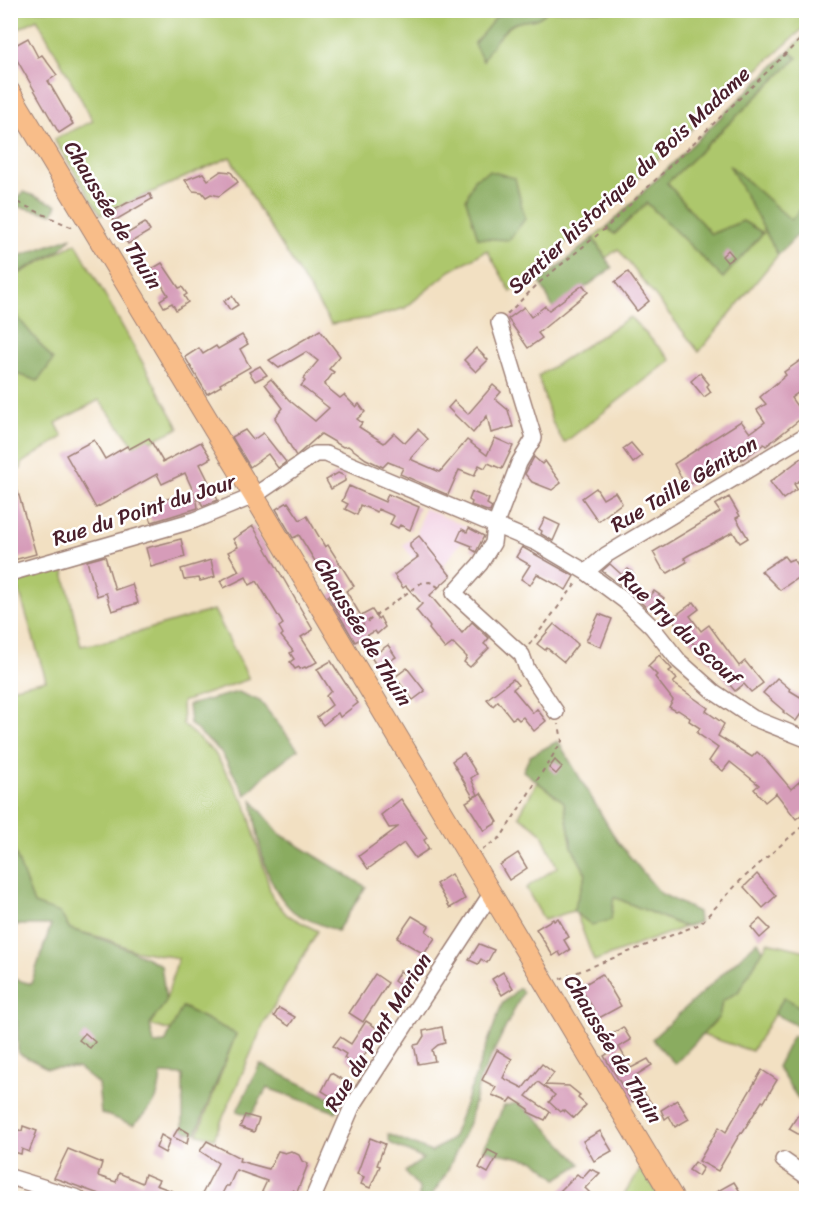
<svg xmlns="http://www.w3.org/2000/svg" width="817" height="1209" font-family="Sriracha,sans-serif">
<style>
.built{fill:#f2cfe2}
.green{fill:#adc76c;stroke:#7c734c;stroke-width:1.5}
.forest{fill:#8aac60;stroke:#6a6646;stroke-width:1.5}
.building{fill:#d69cb9}
.lines{fill:none;stroke-linecap:round;stroke-linejoin:round}
.minor-casing{stroke:#9e8076;stroke-width:18}
.major-casing{stroke:#9e8076;stroke-width:22}
.path{stroke:#9e8076;stroke-width:2;stroke-dasharray:4.5 4.5;stroke-linecap:butt}
.minor{stroke:#fff;stroke-width:15}
.major{stroke:#f8bd89;stroke-width:20}
.labels{text-anchor:middle;dominant-baseline:central;stroke-width:5;stroke-linejoin:round;paint-order:stroke}
.street-label{font-size:21px;fill:#4a1f2b;stroke:#fff}
</style>
<rect width="100%" height="100%" fill="#fff"/>
<filter id="ink" filterUnits="userSpaceOnUse"><feTurbulence type="fractalNoise" baseFrequency=".0167" numOctaves="2"/><feDisplacementMap in="SourceGraphic" scale="12" xChannelSelector="R" yChannelSelector="G"/><feConvolveMatrix kernelMatrix="1 2 1 2 8 2 1 2 1" color-interpolation-filters="sRGB"/></filter>
<filter id="wash" filterUnits="userSpaceOnUse"><feTurbulence type="fractalNoise" baseFrequency=".008" numOctaves="4" result="noise"/><feDisplacementMap in="SourceGraphic" scale="24" xChannelSelector="R" yChannelSelector="G"/><feGaussianBlur stdDeviation="1.35" result="paint"/><feColorMatrix in="noise" values="0 0 0 0 0 0 0 0 0 0 0 0 0 0 0 0 0 1.4 0 .05"/><feComposite in="paint" operator="in"/></filter>
<g filter="url(#wash)">
<rect width="100%" height="100%" fill="#f2e0c2"/>
<polygon class="built" points="424,508 467,527 460,544 444,565 428,580 403,545 417,534"/>
<g class="green">
<path d="M11,10L508,11L496,17L488,49C495,42 503,30 512,25C523,18 535,24 547,11L771,10L806,16L805,27L511,292L487,250L450,271L405,308L371,318L331,324L259,209L230,157L101,215L54,139L93,121L37,19L11,33Z"/>
<polygon points="806,34 806,203 791,221 730,166 778,255 699,352 618,249 606,258 593,238 607,227 615,234 647,203 723,278 763,233 743,221 711,234 667,183 797,58 789,51"/>
<polygon points="76,243 179,428 136,448 99,400 56,423 63,437 22,463 21,469 11,473 11,278"/>
<polygon points="630,317 671,360 564,443 552,422 538,376"/>
<path d="M62,563L81,646L104,642L214,610L249,679L182,702L183,725L214,752L246,805L272,897L287,915L318,931L265,1021L214,1138L198,1134L236,1034L183,1007L171,1031L150,1025L166,1000L178,958L133,950L106,939L70,929L59,913L34,904C25,880 0,830 15,807L10,805V688L46,680L15,577Z"/>
<polygon points="537,782 564,802 572,847 586,874 573,911 544,920 526,888 557,867 541,832 519,816"/>
<polygon points="614,897 685,927 594,961 576,913 592,925"/>
<polygon points="768,942 806,951 806,1011 784,998 752,1051 702,1035 719,1017 722,1001 738,992"/>
<polygon points="643,1165 659,1198 622,1198"/>
</g>
<g class="forest">
<path d="M508,11H547C536,24 524,18 513,24C502,30 488,50 483,61L474,44L496,17Z"/>
<polygon points="789,51 797,58 667,183 711,234 743,221 763,233 723,278 647,203 614,234 607,227"/>
<polygon points="729,165 791,220 806,203 806,226 778,255"/>
<polygon points="489,171 515,178 525,219 509,240 478,238 466,200 474,179"/>
<polygon points="24,192 57,205 53,214 11,205"/>
<polygon points="72,237 60,250 11,277 11,259"/>
<polygon points="593,238 612,268 554,310 540,282"/>
<polygon points="11,309 53,360 38,381 11,372"/>
<polygon points="238,692 260,701 298,749 267,773 246,795 221,752 190,724 188,705"/>
<polygon points="558,741 617,841 660,893 698,912 699,922 685,927 614,897 611,920 592,925 573,911 586,874 572,847 564,802 523,771 530,756"/>
<path d="M252,800L280,834L366,887L337,931C324,925 305,920 294,912C263,885 258,838 252,800Z"/>
<path d="M10,839L34,904L60,913L70,929C102,938 131,949 161,965L166,1002L150,1024L154,1044L165,1043L182,1007L236,1034L196,1133L183,1131V1075L161,1074C159,1102 153,1107 133,1125L101,1113L98,1084L78,1068H47L18,1053L17,1021L11,1019V978L31,984L51,925H11Z"/>
<polygon points="758,941 763,950 738,992 722,1001 719,1017 675,1064 652,1039"/>
<polygon points="519,988 523,992 480,1079 469,1123 446,1174 430,1198 419,1198 419,1188 405,1172 423,1159 390,1143 388,1134 431,1152 452,1139 502,1004"/>
<polygon points="784,997 806,1011 806,1030 774,1014"/>
<polygon points="793,1035 806,1044 806,1100 799,1100 777,1067"/>
<polygon points="260,1064 341,1103 336,1112 267,1088 251,1116 237,1111"/>
<polygon points="517,1103 536,1117 581,1164 557,1179 536,1161 483,1150 504,1106"/>
</g>
<g id="blocks">
<g class="building">
<polygon points="28,38 38,57 42,55 57,75 48,81 73,124 59,133 17,60 10,64 10,48"/>
<polygon points="221,171 231,172 238,182 219,196 211,194 206,197 202,192 193,191 185,180 203,173 208,180"/>
<polygon points="150,194 152,199 114,221 109,213 127,203"/>
<polygon points="145,223 150,231 128,244 123,236"/>
<polygon points="728,250 734,257 727,262 722,256"/>
<polygon points="162,263 179,288 182,287 187,294 184,296 188,302 176,310 172,303 164,307 160,300 168,295 160,282 156,284 153,279 150,281 145,273"/>
<polygon points="628,272 649,301 637,311 615,282"/>
<polygon points="583,285 588,292 538,333 542,338 528,348 508,319 524,307 531,317 545,306 549,310"/>
<polygon points="232,296 238,305 230,310 224,301"/>
<polygon points="320,330 340,356 329,369 334,372 324,385 340,398 344,395 356,407 359,404 365,412 357,419 362,423 359,427 384,443 394,433 405,443 418,429 428,439 410,459 440,472 467,440 487,455 495,438 513,446 502,469 488,463 485,468 479,465 474,476 459,470 448,495 400,474 403,468 388,462 383,467 366,459 348,446 343,447 321,434 296,456 275,418 283,408 265,384 271,379 289,400 315,421 329,408 301,386 305,381 303,379 318,361 306,352 279,368 269,360"/>
<polygon points="242,335 248,344 240,349 250,367 220,384 221,386 207,394 185,357 199,348 203,354 216,346 218,349"/>
<polygon points="476,348 488,360 476,372 464,360"/>
<polygon points="807,356 807,386 791,398 802,413 800,414 803,417 766,446 764,444 742,460 737,453 686,487 674,464 741,421 750,433 765,422 757,410 766,404 760,397 786,375 784,372"/>
<polygon points="260,366 267,375 255,381 249,372"/>
<polygon points="700,373 709,384 707,386 711,392 704,397 691,381"/>
<polygon points="493,385 501,392 495,399 508,410 513,427 491,433 487,416 473,433 448,408 454,401 468,414"/>
<polygon points="245,430 253,440 263,433 286,462 278,468 268,454 250,467 232,437"/>
<polygon points="149,438 163,462 201,442 211,458 200,464 218,500 203,506 196,494 198,508 152,522 148,513 154,511 152,502 194,493 185,473 162,484 157,474 96,508 66,455 94,440 105,459 127,446 129,449"/>
<polygon points="631,443 642,456 633,463 623,449"/>
<polygon points="534,457 542,464 545,461 561,483 552,490 532,482 525,474"/>
<polygon points="803,457 807,462 807,476 794,484 797,489 783,499 770,482"/>
<polygon points="338,473 345,476 345,481 331,489 326,480"/>
<polygon points="10,475 13,475 36,554 10,561"/>
<polygon points="349,486 385,502 388,494 419,507 410,530 400,525 398,528 390,524 394,516 378,509 377,512 360,505 357,515 345,509 348,504 342,501"/>
<polygon points="596,488 603,499 615,492 622,503 598,521 582,498"/>
<polygon points="472,492 489,499 487,504 492,507 490,512 471,505 472,502 469,500"/>
<polygon points="729,497 740,516 736,518 748,538 740,543 733,532 689,555 684,558 687,562 668,573 662,568 653,552 720,512 715,505"/>
<polygon points="288,502 300,520 307,516 325,547 328,545 354,586 346,591 361,616 372,610 378,619 380,617 385,627 377,634 375,631 355,642 328,596 334,592 299,535 293,538 276,509"/>
<polygon points="545,518 560,525 553,541 541,534 542,531 539,529"/>
<polygon points="253,526 313,630 301,637 317,662 306,668 305,667 300,669 299,667 295,669 290,662 294,659 290,653 293,651 281,636 283,634 279,627 283,624 257,581 250,585 246,577 224,588 220,581 239,571 228,552 238,547 233,539"/>
<polygon points="469,528 484,536 476,552 471,549 472,546 457,540 462,529 467,532"/>
<polygon points="419,536 451,576 430,595 462,633 472,622 489,638 484,644 489,648 470,667 464,662 467,657 453,643 445,649 429,629 430,627 416,610 422,604 406,586 403,588 394,575 418,557 410,547 410,543"/>
<polygon points="181,539 185,557 151,567 146,548"/>
<polygon points="522,547 574,576 566,590 537,574 530,585 521,579 530,565 516,557"/>
<polygon points="105,556 115,590 132,584 138,603 112,611 106,593 97,596 87,561"/>
<polygon points="784,556 788,561 793,559 803,574 780,590 761,571"/>
<polygon points="211,560 215,577 200,581 199,578 184,580 181,569"/>
<polygon points="610,564 622,575 628,569 634,574 630,580 635,585 633,586 650,597 654,591 664,598 657,608 651,604 648,609 631,593 602,571"/>
<polygon points="694,602 699,609 690,616 701,631 709,625 739,666 745,661 763,683 751,692 744,684 735,691 703,653 701,654 683,630 681,632 672,618"/>
<polygon points="599,614 612,619 601,647 586,641"/>
<polygon points="554,624 578,644 564,662 547,648 545,650 537,644"/>
<polygon points="388,645 396,657 378,668 371,657"/>
<polygon points="659,655 672,669 669,671 677,679 673,683 708,708 706,711 724,724 718,736 752,757 757,752 767,761 791,789 807,775 807,810 796,819 776,793 765,802 754,789 759,785 730,762 723,771 709,761 718,748 697,733 700,728 689,721 690,718 678,710 676,711 669,707 673,700 655,677 657,675 648,666"/>
<polygon points="331,661 358,703 340,717 338,713 323,725 317,717 332,705 326,696 331,691 317,669"/>
<polygon points="407,668 425,691 413,700 395,677"/>
<polygon points="777,678 790,689 789,690 807,701 807,705 796,721 783,712 784,711 763,693"/>
<polygon points="513,679 518,685 513,689 533,713 537,709 546,721 534,731 523,717 519,720 516,717 512,719 498,701 493,706 487,699"/>
<polygon points="464,753 477,774 471,778 478,795 473,797 452,761"/>
<polygon points="555,760 562,767 556,774 549,768"/>
<polygon points="481,793 498,822 484,831 466,802"/>
<polygon points="401,799 427,838 424,840 429,849 415,858 404,843 368,869 359,856 398,827 389,828 381,815"/>
<polygon points="518,853 527,868 509,880 500,865"/>
<polygon points="451,874 465,899 450,908 436,884"/>
<polygon points="757,874 776,896 763,908 744,887"/>
<polygon points="412,916 429,926 426,931 435,938 424,954 397,938"/>
<polygon points="558,918 569,937 564,940 570,950 561,956 559,952 553,956 536,929 553,919 554,921"/>
<polygon points="760,919 770,929 760,938 751,927"/>
<polygon points="479,944 494,950 487,963 481,959 478,964 469,960"/>
<polygon points="400,971 414,980 407,990 394,981"/>
<polygon points="503,972 513,988 502,995 492,979"/>
<polygon points="375,974 388,983 363,1022 349,1013"/>
<polygon points="602,974 621,1006 599,1018 580,987"/>
<polygon points="279,1008 295,1017 289,1026 274,1016"/>
<polygon points="366,1021 380,1030 357,1067 344,1058 346,1054 333,1046 340,1037 351,1044"/>
<polygon points="442,1027 445,1043 438,1045 432,1050 435,1061 418,1064 414,1045 419,1044 424,1036 423,1031"/>
<polygon points="623,1027 631,1040 619,1047 631,1068 648,1059 652,1065 633,1077 656,1110 637,1099 632,1102 604,1056 615,1049 607,1037"/>
<polygon points="85,1033 95,1042 90,1048 79,1040"/>
<polygon points="497,1050 512,1059 503,1078 523,1088 542,1064 554,1073 545,1085 569,1086 580,1095 578,1098 586,1105 574,1118 565,1110 564,1112 562,1110 560,1112 549,1102 555,1095 538,1082 526,1096 550,1112 545,1120 528,1112 529,1109 512,1098 509,1102 492,1095 496,1087 482,1080"/>
<polygon points="762,1070 777,1080 764,1102 762,1101 742,1133 741,1132 718,1171 699,1161 719,1127 726,1132"/>
<polygon points="331,1073 345,1081 335,1099 322,1091"/>
<polygon points="677,1100 689,1119 675,1127 669,1116 665,1119 661,1110"/>
<polygon points="245,1115 259,1119 254,1132 240,1127"/>
<polygon points="798,1115 807,1120 807,1139 789,1129"/>
<polygon points="23,1126 37,1131 29,1152 22,1149 21,1154 10,1151 10,1141 15,1129 22,1131"/>
<polygon points="179,1127 189,1133 187,1144 173,1137"/>
<polygon points="600,1131 612,1151 594,1161 583,1141"/>
<polygon points="161,1135 170,1140 165,1153 156,1148"/>
<polygon points="370,1138 385,1144 377,1165 380,1166 370,1188 361,1184 364,1177 357,1174"/>
<polygon points="207,1141 240,1158 239,1161 269,1169 278,1151 285,1153 291,1151 299,1155 302,1161 308,1164 297,1192 293,1190 290,1198 259,1198 267,1181 236,1170 229,1186 226,1186 220,1198 200,1198 218,1163 200,1151"/>
<polygon points="68,1149 102,1163 98,1176 116,1182 119,1173 142,1183 145,1174 159,1180 156,1185 191,1198 110,1198 60,1180 54,1178"/>
<polygon points="488,1150 498,1155 488,1173 479,1168"/>
<polygon points="695,1162 703,1168 698,1176 689,1170"/>
<polygon points="590,1169 600,1173 585,1188 595,1198 553,1198 577,1174 582,1178"/>
<polygon points="734,1182 744,1198 720,1198 716,1192"/>
</g>
</g>
</g>
<g filter="url(#ink)">
<use href="#blocks" fill-opacity="0" stroke="#9e8076" stroke-width="1.5"/>
<g class="lines">
<g class="minor-casing">
<g id="minor">
<polyline points="499,323 534,438 519,463 495,526 493,543 480,564 454,593 522,655 527,669 556,712"/>
<polyline points="586,572 606,555 806,435"/>
<polyline points="10,573 195,520 254,496 315,454 326,454 537,543 586,572 625,601 652,627 679,661 714,692 753,718 806,739"/>
<polyline points="783,1160 806,1176"/>
<polyline points="10,1177 78,1198"/>
<polyline points="313,1198 352,1107 491,894"/>
</g>
</g>
<g class="major-casing">
<polyline id="major" points="10,92 254,496 673,1198"/>
</g>
<g class="path">
<polyline points="10,199 73,228"/>
<polyline points="507,314 540,282 607,227 806,34"/>
<polyline points="353,632 421,583 430,582 443,590"/>
<polyline points="529,645 578,581"/>
<polyline points="482,850 501,837 562,741 559,724"/>
<polyline points="560,979 700,924 741,880 806,823"/>
</g>
<use href="#minor" class="minor"/>
<use href="#major" class="major"/>
</g>
</g>
<g class="labels">
<g class="street-label">
<text transform="translate(629 180) rotate(-43)">Sentier historique du Bois Madame</text>
<text transform="translate(113 215) rotate(59)">Chaussée de Thuin</text>
<text transform="translate(684 484) rotate(-31)">Rue Taille Géniton</text>
<text transform="translate(144 510) rotate(-18)">Rue du Point du Jour</text>
<text transform="translate(680 628) rotate(43)">Rue Try du Scouf</text>
<text transform="translate(363 632) rotate(59)">Chaussée de Thuin</text>
<text transform="translate(378 1032) rotate(-58)">Rue du Pont Marion</text>
<text transform="translate(613 1049) rotate(59)">Chaussée de Thuin</text>
</g>
</g>
<rect width="817" height="1209" fill="none" stroke="#fff" stroke-width="36"/>
</svg>
